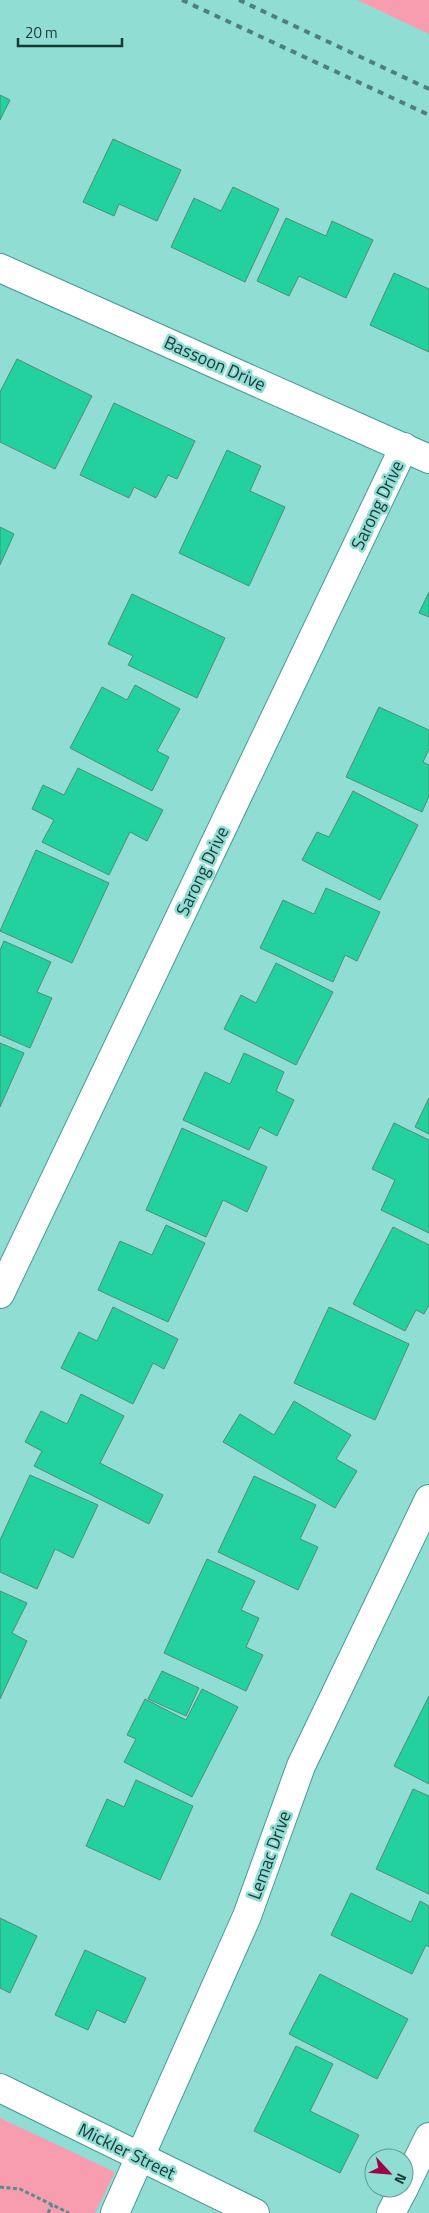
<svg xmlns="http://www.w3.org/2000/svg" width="429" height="2213" font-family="'Titillium Web',sans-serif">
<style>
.green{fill:#f89daf}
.building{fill:#23d19f;stroke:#4e8e75}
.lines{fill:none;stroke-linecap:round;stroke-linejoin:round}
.minor-casing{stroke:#4c9891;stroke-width:30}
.secondary-casing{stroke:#4c9891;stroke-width:30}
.path{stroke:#568d87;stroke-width:3;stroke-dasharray:4 2.5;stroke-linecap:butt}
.minor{stroke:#fff;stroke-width:28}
.secondary{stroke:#fff;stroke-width:28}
.rail{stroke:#4d807b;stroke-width:4;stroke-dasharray:6 6;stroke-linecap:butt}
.labels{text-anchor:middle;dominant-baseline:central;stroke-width:5;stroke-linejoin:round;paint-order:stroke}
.street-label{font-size:18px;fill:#183835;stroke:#90ddd4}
</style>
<rect width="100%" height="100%" fill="#90ddd4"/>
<g class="green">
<polygon points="357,0 429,0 429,34"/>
<polygon points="0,2118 115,2172 95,2213 0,2213"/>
</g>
<g class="building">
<polygon points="0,95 10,100 0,120"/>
<polygon points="113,139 181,170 157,221 119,204 114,216 83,202"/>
<polygon points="233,187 279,209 245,282 171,247 194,198 221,211"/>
<polygon points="286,218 326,236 332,221 373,240 346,298 299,276 289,296 257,281"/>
<polygon points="394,273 429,289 429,352 370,325"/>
<polygon points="17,359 92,396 55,469 0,442 0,392"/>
<polygon points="114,403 195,441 177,479 168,475 156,498 134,487 129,498 80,475"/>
<polygon points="227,450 261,466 250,491 285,507 249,586 179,553"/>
<polygon points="0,527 14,534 0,565"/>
<polygon points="429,592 429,617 419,613"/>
<polygon points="132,594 225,638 197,698 128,665 133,656 108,644"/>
<polygon points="135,685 180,709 157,751 169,757 152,791 70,748 102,687 127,700"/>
<polygon points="379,707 429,730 429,749 423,762 429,765 429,796 422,812 346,777"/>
<polygon points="78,768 163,810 147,841 130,832 109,875 42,842 54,820 32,809 43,785 64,795"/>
<polygon points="353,791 418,825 380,900 302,860 317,832 329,837"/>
<polygon points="36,850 109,883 72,963 0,931"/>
<polygon points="326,888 380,912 357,961 345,955 333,982 260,948 283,900 314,914"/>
<polygon points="4,941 51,962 37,992 52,998 30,1048 0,1035 0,950"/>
<polygon points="276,963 333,992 296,1065 224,1029 241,995 256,1003"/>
<polygon points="0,1043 24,1053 0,1107"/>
<polygon points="244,1053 284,1072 276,1091 294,1100 277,1136 260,1127 249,1150 183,1120 205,1072 230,1084"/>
<polygon points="429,1098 429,1134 415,1127"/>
<polygon points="394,1123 429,1140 429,1233 381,1210 395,1180 372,1169"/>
<polygon points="182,1128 267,1167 247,1212 223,1200 206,1237 146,1210"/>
<polygon points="166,1225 205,1243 168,1322 98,1290 120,1241 152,1255"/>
<polygon points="393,1227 429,1245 429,1305 424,1314 416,1310 405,1331 353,1304"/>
<polygon points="113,1307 178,1339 164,1369 153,1363 133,1404 61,1368 79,1332 97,1341"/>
<polygon points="329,1307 409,1344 375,1420 294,1383"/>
<polygon points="81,1394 124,1416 100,1463 163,1495 149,1524 34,1466 42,1451 25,1442 41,1411 67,1424"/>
<polygon points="294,1401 351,1435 336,1459 357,1471 335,1508 223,1442 240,1414 274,1435"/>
<polygon points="30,1475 98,1505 73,1558 55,1549 37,1589 0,1572 0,1540"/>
<polygon points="254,1476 316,1505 300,1539 318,1547 298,1590 218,1552"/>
<polygon points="207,1559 255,1581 241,1610 259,1618 246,1647 263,1655 246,1691 164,1653"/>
<polygon points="0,1591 27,1603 12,1633 27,1641 0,1699"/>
<polygon points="162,1671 199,1688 186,1716 148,1699"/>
<polygon points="202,1689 238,1707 192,1797 124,1762 136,1739 127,1735 145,1699 186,1720"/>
<polygon points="429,1696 429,1784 394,1766"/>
<polygon points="136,1780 193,1806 160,1880 86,1846 107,1799 124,1807"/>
<polygon points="413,1789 429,1796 429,1894 376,1869"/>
<polygon points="351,1893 411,1922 420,1901 429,1906 429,1947 426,1945 412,1974 331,1935"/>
<polygon points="0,1918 37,1936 10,1993 0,1988"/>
<polygon points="85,1950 146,1978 125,2023 97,2010 88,2030 55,2015"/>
<polygon points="320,1974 408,2019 377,2079 289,2034"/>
<polygon points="296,2046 333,2064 310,2111 359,2135 340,2173 254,2131"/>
</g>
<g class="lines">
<g class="minor-casing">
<g id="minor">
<polyline points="0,268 429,459"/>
<polyline points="0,1294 404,447"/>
<polyline points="0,2088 255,2213"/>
<polyline points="115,2213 247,1916 301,1766 429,1499"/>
</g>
</g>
<g class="secondary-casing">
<g id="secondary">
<polyline points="404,2188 429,2137"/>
<polyline points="391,2213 404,2188"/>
</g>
</g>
<g class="path">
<polyline points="0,2187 20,2189 69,2213"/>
<polyline points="48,2213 52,2205"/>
</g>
<use href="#minor" class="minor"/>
<use href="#secondary" class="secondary"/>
<g class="rail">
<polyline points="182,0 429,115"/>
<polyline points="239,0 429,89"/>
</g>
</g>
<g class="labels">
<g class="street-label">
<text transform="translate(215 363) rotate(24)">Bassoon Drive</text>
<text transform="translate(377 505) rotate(-64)">Sarong Drive</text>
<text transform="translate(202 871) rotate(-64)">Sarong Drive</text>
<text transform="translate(269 1855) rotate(-70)">Lemac Drive</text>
<text transform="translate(127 2151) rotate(26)">Mickler Street</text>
</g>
</g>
<g transform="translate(389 2173) rotate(116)"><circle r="24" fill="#90ddd4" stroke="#609b94"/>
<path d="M0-4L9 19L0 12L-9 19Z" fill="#9f0244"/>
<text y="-8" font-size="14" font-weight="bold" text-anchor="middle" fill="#183835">N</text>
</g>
<path d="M18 38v8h104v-8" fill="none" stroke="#183835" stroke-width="2.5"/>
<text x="25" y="38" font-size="15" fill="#183835" stroke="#90ddd4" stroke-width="4" paint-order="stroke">20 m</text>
</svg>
